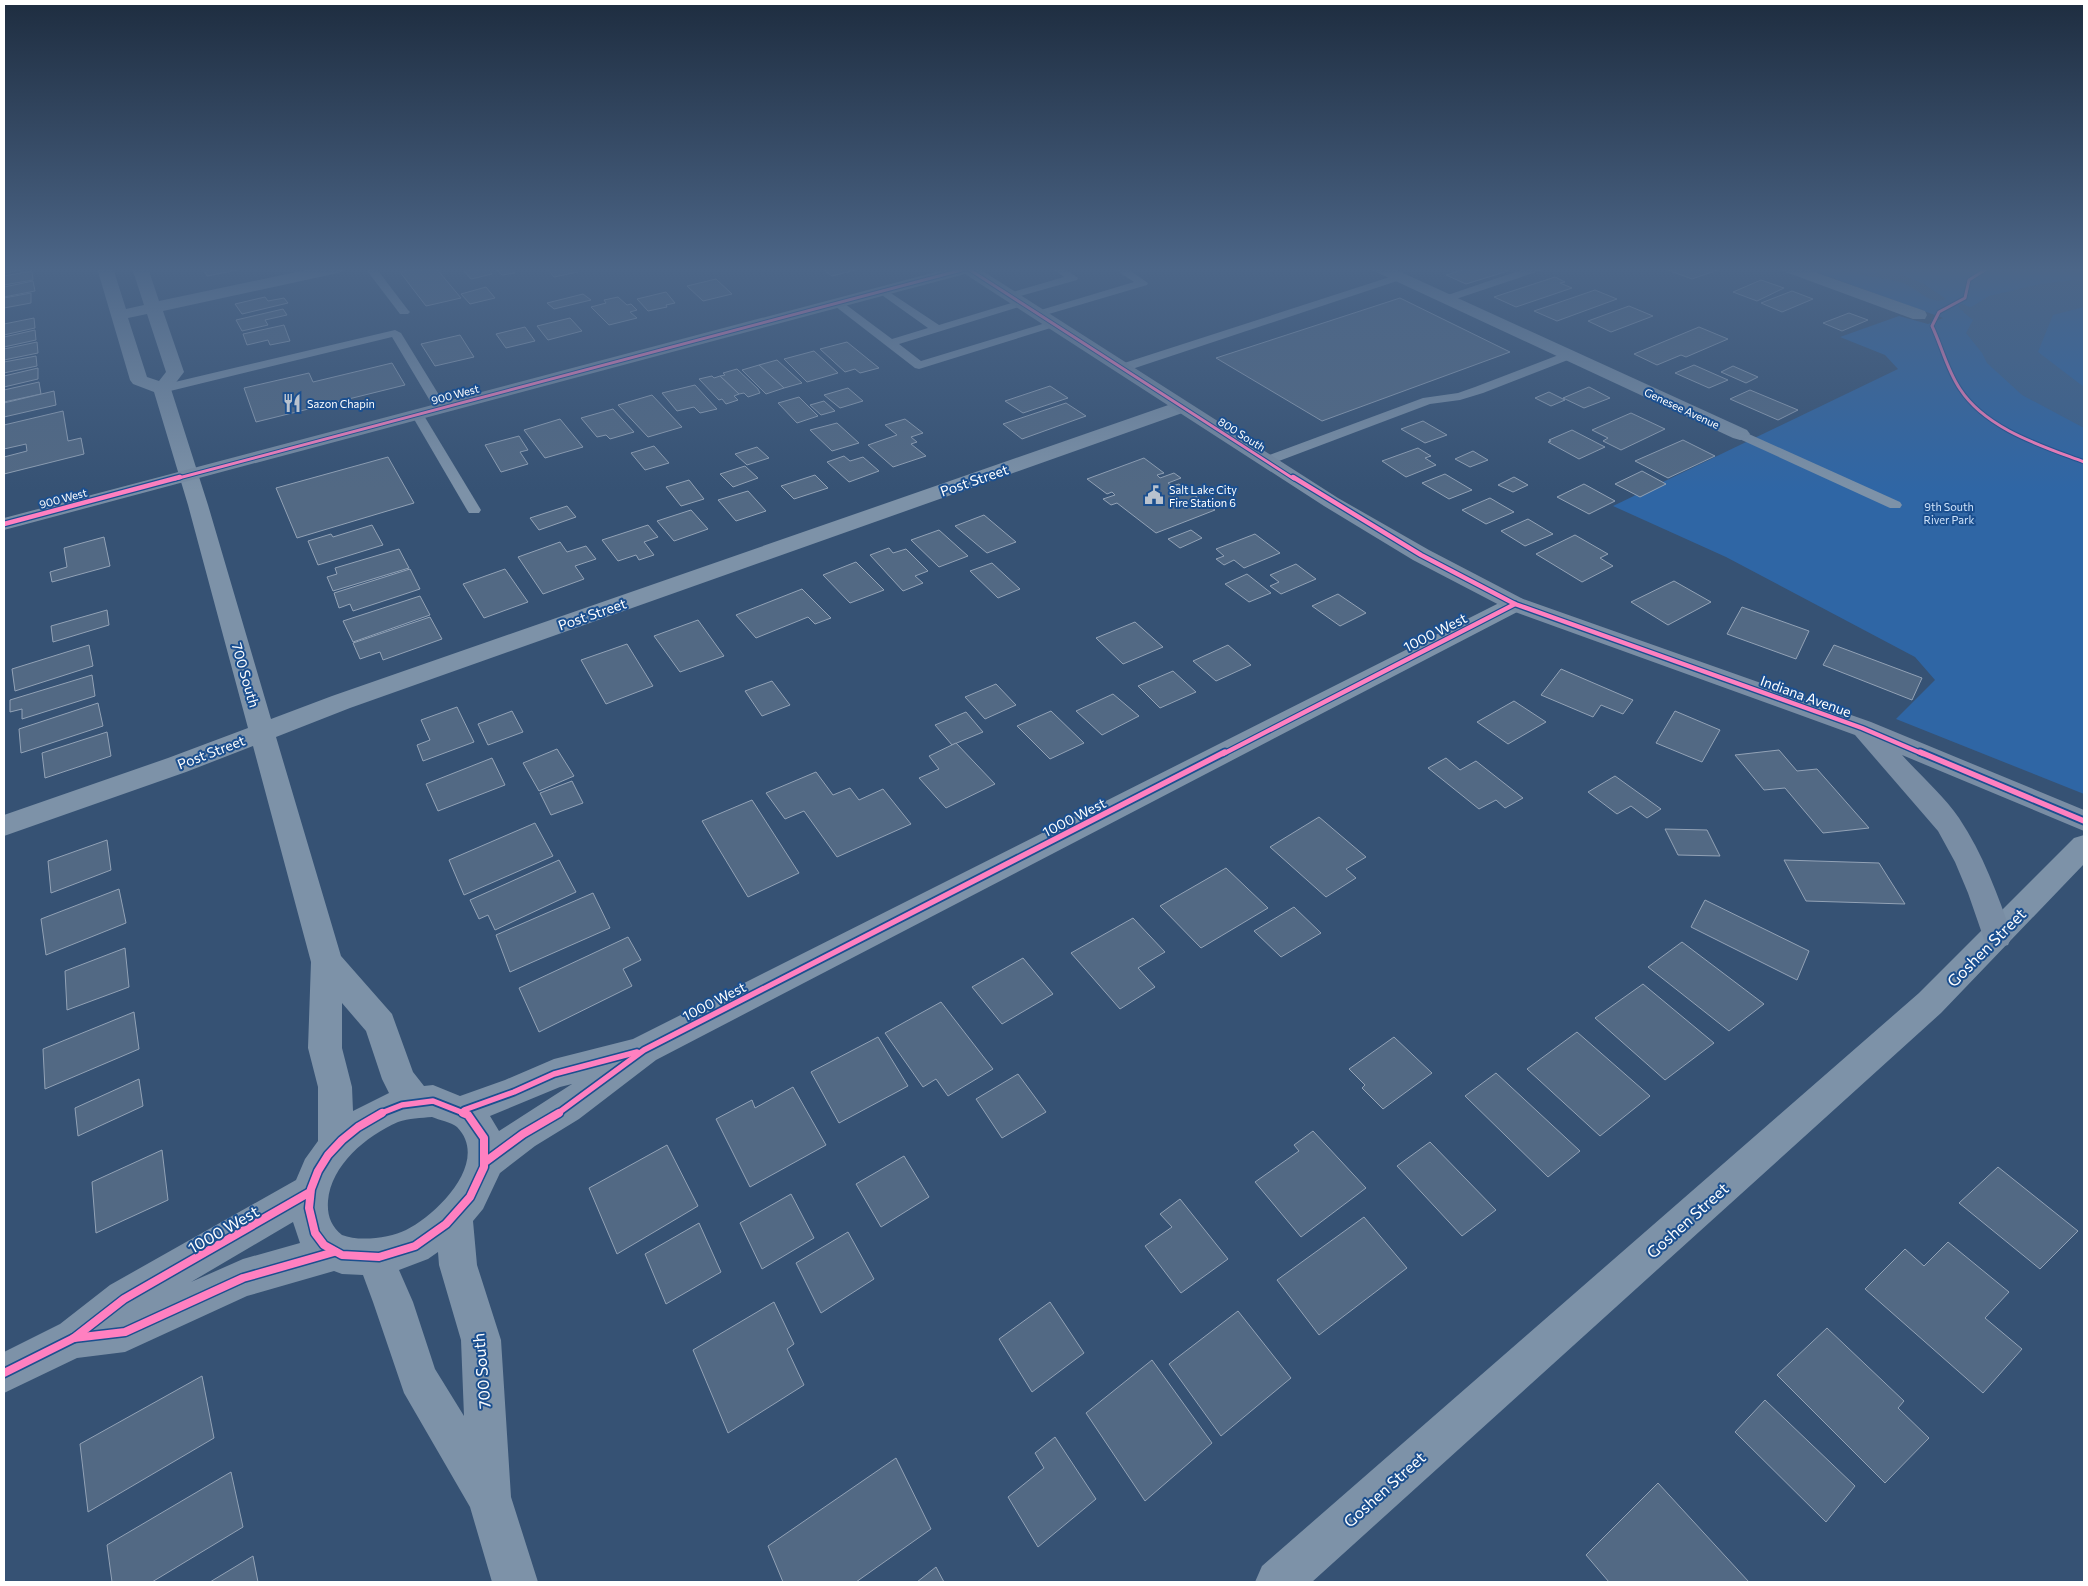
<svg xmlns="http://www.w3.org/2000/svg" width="2088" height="1586" font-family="Commissioner,sans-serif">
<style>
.green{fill:#2f66a5}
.water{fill:#3b618d}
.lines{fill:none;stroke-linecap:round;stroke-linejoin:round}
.stream{stroke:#3b618d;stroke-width:6}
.building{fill:#526984;stroke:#92a2b6}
.lane{fill:#7d92a8;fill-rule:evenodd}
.street{fill:#7d92a8;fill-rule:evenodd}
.secondary{fill:#798da4;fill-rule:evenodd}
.cycleway-far3-casing{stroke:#1b4f8f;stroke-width:5}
.cycleway-far2-casing{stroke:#1b4f8f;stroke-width:7}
.cycleway-far1-casing{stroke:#1b4f8f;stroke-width:9}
.cycleway-casing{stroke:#1b4f8f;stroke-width:11}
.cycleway-far3{stroke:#ff80c0;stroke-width:3}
.cycleway-far2{stroke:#ff80c0;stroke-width:4.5}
.cycleway-far1{stroke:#ff80c0;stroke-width:5.5}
.cycleway{stroke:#ff80c0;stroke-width:8}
.labels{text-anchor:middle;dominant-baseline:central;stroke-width:4;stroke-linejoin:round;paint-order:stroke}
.far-street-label{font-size:11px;fill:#fff;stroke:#1b4f8f}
.far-poi-label{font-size:11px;fill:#fff;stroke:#1b4f8f;text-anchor:start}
.far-park-label{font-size:11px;fill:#cfe3fa;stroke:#1b4f8f}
.street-label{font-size:14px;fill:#fff;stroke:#1b4f8f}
.near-street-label{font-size:16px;fill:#fff;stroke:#1b4f8f}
</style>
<rect width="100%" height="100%" fill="#365274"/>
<polygon class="green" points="1805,268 2084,268 2084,794 1896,719 1935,680 1915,657 1726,557 1613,506 1898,369 1885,355 1840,337 1899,316 1928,324 1943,318"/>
<g class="water">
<path d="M1845,268H1850L1859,273L1873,275L1878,273L1864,268H1883L1901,274L1924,284L1946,299C1928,305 1920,290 1905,284C1885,276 1864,279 1845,268Z"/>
<polygon points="2084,279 2084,307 2053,315 2038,352 2084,387 2084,428 2022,395 1987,363 1982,353 1966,333 1973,320 1963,312 1989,296 2040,284"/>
</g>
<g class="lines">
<polyline class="stream" points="1962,307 1979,315"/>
</g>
<g class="building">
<polygon points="4,268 28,268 28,269 4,273"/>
<polygon points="203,268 247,268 207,276"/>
<polygon points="416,268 436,268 461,298 426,306 400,272"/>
<polygon points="461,268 487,268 492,274 471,279"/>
<polygon points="511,268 515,273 502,275 496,269"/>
<polygon points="547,268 575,268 578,272 554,277"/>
<polygon points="821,268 863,268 832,276"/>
<polygon points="1469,268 1502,268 1508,271 1466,284 1446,275"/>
<polygon points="1674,268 1723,268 1692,279 1668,270"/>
<polygon points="32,271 33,280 4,285 4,276"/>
<polygon points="1555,277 1565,282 1560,283 1572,288 1516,307 1494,297"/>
<polygon points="716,279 732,294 703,301 687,286"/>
<polygon points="1761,280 1784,288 1757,301 1733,292"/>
<polygon points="33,281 35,291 4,297 4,287"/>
<polygon points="486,287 495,298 470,304 461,294"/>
<polygon points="1595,290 1617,299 1557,321 1534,311"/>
<polygon points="1792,291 1813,299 1782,312 1761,303"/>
<polygon points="666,292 675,303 666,305 667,307 648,311 637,299"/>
<polygon points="31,293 31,303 4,308 4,298"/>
<polygon points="583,294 591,300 554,309 547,303"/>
<polygon points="265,297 268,301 284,298 288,303 242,314 235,304"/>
<polygon points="618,297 627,305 631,304 637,310 630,312 637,318 609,325 591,307 606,303 604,300"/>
<polygon points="1400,298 1510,352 1322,421 1216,358"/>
<polygon points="1629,306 1653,316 1611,332 1588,321"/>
<polygon points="283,309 287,315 265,320 268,325 242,331 236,320"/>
<polygon points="1849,313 1868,320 1842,331 1823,323"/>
<polygon points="34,318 35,328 4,335 4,324"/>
<polygon points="570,318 582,331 548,340 537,326"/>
<polygon points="284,325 290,341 270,345 268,340 247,345 243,334"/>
<polygon points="525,327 535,341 506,348 496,334"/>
<polygon points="1699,327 1728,339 1686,357 1681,355 1657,365 1634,354"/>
<polygon points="35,330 36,340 4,347 4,337"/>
<polygon points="460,335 474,357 435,366 421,344"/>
<polygon points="37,342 38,353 4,360 4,349"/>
<polygon points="847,342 879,368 860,373 855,369 845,372 820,349"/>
<polygon points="814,351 838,373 807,382 784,359"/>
<polygon points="36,356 37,366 4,373 4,362"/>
<polygon points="777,360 802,383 784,388 759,365"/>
<polygon points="392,363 405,385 256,422 244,388 309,373 313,382"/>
<polygon points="759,365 784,388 766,394 742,370"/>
<polygon points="1694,365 1728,380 1709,388 1675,373"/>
<polygon points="1733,366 1758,377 1746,383 1721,372"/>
<polygon points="38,368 38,379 4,387 4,376"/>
<polygon points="737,369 758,389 760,393 748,397 744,393 739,394 720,376 725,375 723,373"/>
<polygon points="712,376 714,378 720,376 739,394 734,396 738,400 726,404 722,399 719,400 699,379"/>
<polygon points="39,382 41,394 4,402 4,390"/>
<polygon points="695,385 717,409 700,413 694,407 677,411 662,393"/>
<polygon points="1050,386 1068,398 1023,413 1005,401"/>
<polygon points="1589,387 1610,398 1584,408 1563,398"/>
<polygon points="848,388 863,401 840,408 824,395"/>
<polygon points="1750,390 1798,410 1778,420 1730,399"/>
<polygon points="54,391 56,405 4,417 4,403"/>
<polygon points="1549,392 1565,400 1551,406 1535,398"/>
<polygon points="652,395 682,427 648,437 618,405"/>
<polygon points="799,397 818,416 797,423 778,403"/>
<polygon points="824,401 835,411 821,415 810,405"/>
<polygon points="1066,403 1086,416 1022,439 1003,424"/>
<polygon points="613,409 634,432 610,439 606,435 597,437 581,418"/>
<polygon points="63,411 68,441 81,438 84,454 4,474 4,457 27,451 26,444 4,449 4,425"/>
<polygon points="1631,413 1665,429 1621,450 1603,441 1608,438 1592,430"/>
<polygon points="560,419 583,447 545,458 524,430"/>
<polygon points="905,419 923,433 911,437 917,442 911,444 926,456 893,467 868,445 897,435 885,425"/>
<polygon points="1423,421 1447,435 1425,443 1401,429"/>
<polygon points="837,423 859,443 832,451 810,430"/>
<polygon points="1572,430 1605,447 1579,459 1548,442 1551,441 1549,440"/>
<polygon points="519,436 528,450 520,452 528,464 501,472 485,445"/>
<polygon points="1683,440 1715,456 1668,478 1635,461"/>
<polygon points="654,446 669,463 645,470 631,453"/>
<polygon points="757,447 769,458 747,465 735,454"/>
<polygon points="1418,448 1431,456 1425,458 1436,465 1406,477 1382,461"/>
<polygon points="1473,451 1488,460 1470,467 1455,459"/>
<polygon points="844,456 850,461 863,457 879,471 849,482 827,462"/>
<polygon points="388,457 414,503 297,538 276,488"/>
<polygon points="1144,458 1164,473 1157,475 1160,478 1174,473 1181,478 1168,483 1172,486 1179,484 1215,510 1156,533 1117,503 1111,505 1103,499 1115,495 1112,492 1107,494 1087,479"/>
<polygon points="745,466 758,478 733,487 720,474"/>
<polygon points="1642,471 1666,484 1640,497 1615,484"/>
<polygon points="1445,474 1472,490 1449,499 1422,483"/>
<polygon points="815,475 828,488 794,499 781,486"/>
<polygon points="1514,477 1528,485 1513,492 1498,485"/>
<polygon points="689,480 704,499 681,506 666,487"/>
<polygon points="1584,484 1615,501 1589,514 1557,497"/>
<polygon points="748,491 766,511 736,521 718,500"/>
<polygon points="1490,498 1514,512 1486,524 1462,510"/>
<polygon points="567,506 576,517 539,530 530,518"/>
<polygon points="691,510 708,529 674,541 657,521"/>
<polygon points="984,515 1016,542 987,553 955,526"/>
<polygon points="1528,519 1553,534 1525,546 1501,531"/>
<polygon points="372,525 383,545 318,565 308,541 331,534 333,537"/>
<polygon points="648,525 658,537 644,542 654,555 639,560 636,555 618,561 602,540"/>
<polygon points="939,530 968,556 939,567 911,540"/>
<polygon points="1191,530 1202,538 1180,548 1168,539"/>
<polygon points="1255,534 1280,553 1244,568 1234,560 1224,565 1216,559 1224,556 1216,549"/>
<polygon points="1575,535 1608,554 1600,558 1613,566 1582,582 1536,554"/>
<polygon points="104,537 110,566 52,582 50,572 67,567 64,548"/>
<polygon points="560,542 567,552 586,546 596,559 575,566 584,579 543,594 518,557"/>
<polygon points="889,548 893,553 906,549 928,571 915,576 923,583 903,591 870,555"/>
<polygon points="399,549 409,568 333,591 327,577 337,574 335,568"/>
<polygon points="856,562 884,590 850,603 823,575"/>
<polygon points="992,563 1020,589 998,598 970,571"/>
<polygon points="1296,564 1316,579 1281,594 1270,586 1279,582 1270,575"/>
<polygon points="410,569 420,589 353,611 350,604 339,608 334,593"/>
<polygon points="505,569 528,602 484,618 463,584"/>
<polygon points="1247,574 1271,593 1249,602 1225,584"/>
<polygon points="1674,581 1711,602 1668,625 1631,602"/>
<polygon points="802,589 831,618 815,624 808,617 756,638 736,615"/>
<polygon points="1338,594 1366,613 1340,626 1312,606"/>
<polygon points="420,596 430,615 353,642 343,621"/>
<polygon points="1742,607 1809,631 1796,659 1727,634"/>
<polygon points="107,610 109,625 53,642 51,626"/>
<polygon points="430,617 442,639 383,660 380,652 360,659 353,643"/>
<polygon points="698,620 724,656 680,672 654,636"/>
<polygon points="1135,622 1163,647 1123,664 1096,638"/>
<polygon points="627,644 653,686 606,704 581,660"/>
<polygon points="89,645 93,666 15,691 12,669"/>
<polygon points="1228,645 1251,665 1216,681 1193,661"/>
<polygon points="1834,645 1922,678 1912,700 1823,665"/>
<polygon points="1561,669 1633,700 1623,714 1601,705 1593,717 1541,695"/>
<polygon points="1173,671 1196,692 1160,708 1138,686"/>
<polygon points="92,675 95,696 22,719 22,709 10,712 10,700"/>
<polygon points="772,681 790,705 762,716 745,691"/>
<polygon points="996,684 1016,705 985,719 965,697"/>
<polygon points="1113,694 1139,716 1102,735 1076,711"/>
<polygon points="1514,701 1546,722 1508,744 1477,722"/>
<polygon points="98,703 103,726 21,753 19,729"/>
<polygon points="457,707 474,742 423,761 417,745 430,740 421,720"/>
<polygon points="512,711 523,732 488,745 478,724"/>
<polygon points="1051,711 1084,743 1050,759 1017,726"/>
<polygon points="1675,711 1720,730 1702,762 1656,743"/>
<polygon points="966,712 983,732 952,745 935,725"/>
<polygon points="107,732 111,756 45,778 42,753"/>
<polygon points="956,743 995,784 946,808 919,778 939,769 929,756"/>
<polygon points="557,749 574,776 539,791 523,763"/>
<polygon points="1779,750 1797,771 1817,769 1869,828 1823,833 1785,788 1764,790 1735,755"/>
<polygon points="492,758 505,785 438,811 426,784"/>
<polygon points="1446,758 1460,770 1476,761 1523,798 1505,808 1496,800 1479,809 1428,768"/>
<polygon points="816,772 833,795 850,788 859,800 883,789 911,824 837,857 804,811 785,819 766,793"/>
<polygon points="1615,776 1661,809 1647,818 1631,806 1617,814 1588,792"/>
<polygon points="572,781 583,803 551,815 540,793"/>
<polygon points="752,800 799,873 748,897 702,821"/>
<polygon points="1319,817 1366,857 1346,869 1356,878 1326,897 1270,847"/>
<polygon points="535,823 553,856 464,895 449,860"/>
<polygon points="1665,829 1707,830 1720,856 1678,855"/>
<polygon points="107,840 111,870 51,893 48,861"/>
<polygon points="559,860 576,892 495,930 488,915 479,919 470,900"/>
<polygon points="1784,860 1879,863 1905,904 1806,901"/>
<polygon points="1226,868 1268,908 1201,948 1160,906"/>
<polygon points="119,889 126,923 46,955 41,919"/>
<polygon points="593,893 610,928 510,972 496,935"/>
<polygon points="1705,900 1809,951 1797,980 1691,927"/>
<polygon points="1294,907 1321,933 1281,957 1254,931"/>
<polygon points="1133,918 1165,952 1138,968 1155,987 1120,1009 1071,953"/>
<polygon points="628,937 641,960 623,969 632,986 539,1032 519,988"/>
<polygon points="1682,942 1764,1004 1729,1031 1648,967"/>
<polygon points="125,948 129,987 67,1010 65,971"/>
<polygon points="1023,958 1053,994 1002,1024 972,987"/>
<polygon points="1643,984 1714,1043 1665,1080 1595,1018"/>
<polygon points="941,1002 993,1069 948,1096 936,1079 923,1087 885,1033"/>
<polygon points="134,1012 139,1049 45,1089 43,1049"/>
<polygon points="1577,1032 1650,1096 1600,1136 1527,1069"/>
<polygon points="878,1037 908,1086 839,1123 811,1072"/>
<polygon points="1394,1037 1432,1073 1383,1109 1362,1088 1365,1085 1349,1069"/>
<polygon points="1496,1073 1580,1151 1548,1177 1465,1096"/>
<polygon points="1018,1074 1046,1112 1002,1138 976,1099"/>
<polygon points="139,1079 143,1106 78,1136 75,1108"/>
<polygon points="793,1087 826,1145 750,1187 716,1119 752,1100 755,1108"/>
<polygon points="1313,1131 1366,1188 1301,1237 1255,1182 1299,1151 1294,1145"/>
<polygon points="1430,1142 1496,1210 1462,1236 1397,1166"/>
<polygon points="667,1145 698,1206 617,1254 589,1188"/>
<polygon points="162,1150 168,1200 96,1233 92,1182"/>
<polygon points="904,1156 929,1197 881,1227 856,1184"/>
<polygon points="1998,1167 2078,1231 2040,1269 1959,1203"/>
<polygon points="791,1194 814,1238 762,1269 740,1223"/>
<polygon points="1180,1199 1228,1259 1181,1293 1145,1246 1172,1227 1160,1214"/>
<polygon points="1364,1217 1407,1268 1319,1335 1277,1280"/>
<polygon points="699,1223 721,1272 666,1304 645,1254"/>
<polygon points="848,1232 874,1279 821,1313 796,1263"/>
<polygon points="1948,1242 2009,1292 1985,1318 2022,1349 1983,1393 1865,1289 1905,1249 1924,1266"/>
<polygon points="774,1302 794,1344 787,1349 804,1385 728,1433 693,1350"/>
<polygon points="1050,1302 1084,1353 1032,1392 999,1339"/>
<polygon points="1238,1311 1291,1378 1221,1436 1169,1364"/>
<polygon points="1827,1328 1904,1401 1898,1408 1929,1438 1885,1483 1777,1375"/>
<polygon points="1152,1360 1212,1443 1145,1501 1086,1413"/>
<polygon points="202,1376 214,1438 88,1512 80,1444"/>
<polygon points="1765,1400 1855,1486 1826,1522 1735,1432"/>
<polygon points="1055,1437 1096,1499 1038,1547 1008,1497 1044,1468 1035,1453"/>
<polygon points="896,1458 931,1529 856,1582 783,1582 768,1546"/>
<polygon points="231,1472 243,1527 152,1582 112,1582 107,1545"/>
<polygon points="1658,1483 1749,1582 1609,1582 1586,1555"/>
<polygon points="253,1556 258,1582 210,1582"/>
<polygon points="936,1567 944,1582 917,1582"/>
</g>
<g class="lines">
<g class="lane">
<polygon points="365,268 376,268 408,310 410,312 408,314 400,314"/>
<polygon points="1052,268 1064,268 1078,278 1077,280 1010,299 1005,296 1006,294 1064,277"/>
<polygon points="1113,268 1126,268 1148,283 1147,285 1042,316 1034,316 1032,314 1034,312 1134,282"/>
<polygon points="1527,268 1543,268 1542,270 1450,301 1446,302 1440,299 1442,297"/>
<polygon points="1399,274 1404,277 1403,279 1126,371 1118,371 1116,368 1118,365"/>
<polygon points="883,288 939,325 1021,300 1027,303 1025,305 899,344 921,361 1049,322 1053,321 1059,324 1057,326 919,369 915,368 831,303 833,301 841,301 892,339 928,328 879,293 878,291 879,289"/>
<polygon points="395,330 401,333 447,408 446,411 436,411 392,337 162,393 156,389 158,386"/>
<polygon points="1569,351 1575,355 1573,358 1483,393 1460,400 1430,404 1271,464 1266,465 1259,461 1261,458 1423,398 1458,393 1475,387"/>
<polygon points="417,410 423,414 481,510 479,513 469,513 467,510 411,414"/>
<polygon points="1740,430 1900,502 1902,505 1900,508 1890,508 1735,437 1733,434 1735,431"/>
</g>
<g class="street">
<path d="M97,268H113L126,309L144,305L132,268H148L159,301L316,268H346L343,271L338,273L163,311L184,372L171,389L208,505L271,719L332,696L1174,403L1181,401L1188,403L1190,407L1188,411L350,708L276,737L341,956L392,1014L413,1072L424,1086L433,1085L460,1096L505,1080L554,1059L633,1039L1507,599L1515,597L1523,599L1527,604L1523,609L656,1060L579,1119L535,1146L500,1173L483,1209L473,1221L477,1265L501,1340L511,1497L538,1582H492L470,1507L404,1393L373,1302L363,1275L342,1274L334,1271L247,1296L125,1352L77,1358L4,1393V1352L60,1324L110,1285L296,1180L305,1159L318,1141V1087L308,1048L311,962L253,746L186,772L4,836V815L168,758L248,728L188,505L154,392L133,384L130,380ZM147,314L166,372L159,381L147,377L128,318ZM342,1003L366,1031L382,1079L389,1093L353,1111L352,1087L342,1048ZM572,1084L499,1131L490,1116L560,1087ZM432,1117C439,1120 451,1122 457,1127C491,1162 436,1215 406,1230C390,1238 359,1242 342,1235C331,1226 327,1216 328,1201C331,1165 366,1136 398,1122C409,1118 421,1118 432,1117ZM293,1222L300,1243L243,1259L191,1282ZM438,1252L439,1265L461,1340L464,1416L435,1369L413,1302L399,1270L428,1259Z"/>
<polygon points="1371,268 1392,268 1747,430 1750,434 1747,438 1740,440 1733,438 1374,271"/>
<polygon points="1780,268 1803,268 1925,311 1927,315 1925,319 1913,319 1783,271"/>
<polygon points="2084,835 2084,864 1941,1013 1312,1582 1255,1582 1262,1566 1919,993 2074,838"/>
</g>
<path class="secondary" d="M951,268H978L1338,498L1429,550L1523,599L1871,722L2084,810V831L1902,755C1920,775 1944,796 1959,818C1983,854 1998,895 2012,936L2008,945L1997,948L1986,945L1968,893L1955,862L1938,831L1855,735L1507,609L1413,560L1324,506L965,274L4,530V518Z"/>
<g class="cycleway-far3-casing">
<g id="cycleway-far3">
<polyline points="967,268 1294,479"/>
<path d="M1988,268L1969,280L1965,298L1939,312L1932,326C1942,347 1947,370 1960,389C1986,429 2042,446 2084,462"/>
<polyline points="175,479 969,268"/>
</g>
</g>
<g class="cycleway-far2-casing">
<g id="cycleway-far2">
<polyline points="1293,477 1421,555 1515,604 1862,728 1923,754"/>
<polyline points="4,524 180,477"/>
<polyline points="1223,754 1515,604"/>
</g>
</g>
<g class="cycleway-far1-casing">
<g id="cycleway-far1">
<polyline points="1920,752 2084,821"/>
<polyline points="464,1110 514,1092 554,1074 637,1052"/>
<polyline points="379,1114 402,1105 433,1101 466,1114"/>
<polyline points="557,1114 644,1050 1225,752"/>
</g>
</g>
<g class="cycleway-casing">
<g id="cycleway">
<polyline points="382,1113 358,1127 342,1140 328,1155 318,1171 311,1189 309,1208 315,1233 324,1245 342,1255 379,1257 415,1246 446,1224 470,1197 484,1167 484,1138 468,1115 463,1113"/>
<polyline points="485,1162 523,1134 559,1113"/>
<polyline points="74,1338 125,1332 243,1278 334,1252"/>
<polyline points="4,1373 74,1338 124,1299 310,1192"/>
</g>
</g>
<use href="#cycleway-far3" class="cycleway-far3"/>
<use href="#cycleway-far2" class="cycleway-far2"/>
<use href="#cycleway-far1" class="cycleway-far1"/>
<use href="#cycleway" class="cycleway"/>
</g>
<linearGradient id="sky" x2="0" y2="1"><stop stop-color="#1e2d40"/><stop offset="0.55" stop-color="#4c6688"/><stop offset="1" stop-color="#4c6688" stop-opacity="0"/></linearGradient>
<rect width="2088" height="490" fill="url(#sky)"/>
<defs>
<g id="restaurant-bare" transform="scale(1.5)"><path d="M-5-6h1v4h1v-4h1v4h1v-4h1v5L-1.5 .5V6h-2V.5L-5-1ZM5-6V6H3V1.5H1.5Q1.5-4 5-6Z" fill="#b9c2ce" stroke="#1b4f8f" stroke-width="2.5" paint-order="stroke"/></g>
<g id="civic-bare" transform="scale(1.5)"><path d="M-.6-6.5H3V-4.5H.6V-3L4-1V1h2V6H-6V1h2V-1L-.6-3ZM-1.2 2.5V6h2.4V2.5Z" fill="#b9c2ce" stroke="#1b4f8f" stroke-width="2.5" paint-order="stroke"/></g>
</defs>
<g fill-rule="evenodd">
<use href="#restaurant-bare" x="292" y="403"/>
<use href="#civic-bare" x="1154" y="495"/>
</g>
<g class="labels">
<g class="far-street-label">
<text transform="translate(455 394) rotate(-15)">900 West</text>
<text transform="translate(1682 408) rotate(25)">Genesee Avenue</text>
<text transform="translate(1242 434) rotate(32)">800 South</text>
<text transform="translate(63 498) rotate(-15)">900 West</text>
</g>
<g class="far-poi-label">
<text x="307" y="403">Sazon Chapin</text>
<text x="1169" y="489">Salt Lake City<tspan x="1169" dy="13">Fire Station 6</tspan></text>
</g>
<g class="far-park-label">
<text x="1949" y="506">9th South<tspan x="1949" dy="13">River Park</tspan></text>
</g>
<g class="street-label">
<text transform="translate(974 480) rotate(-19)">Post Street</text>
<text transform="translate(592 614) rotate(-19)">Post Street</text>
<text transform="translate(1435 632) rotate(-27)">1000 West</text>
<text transform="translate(246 675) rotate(74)">700 South</text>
<text transform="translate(1806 696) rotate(20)">Indiana Avenue</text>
<text transform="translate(211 752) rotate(-21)">Post Street</text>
<text transform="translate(1074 817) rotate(-27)">1000 West</text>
<text transform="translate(714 1001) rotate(-27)">1000 West</text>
</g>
<g class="near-street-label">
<text transform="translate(1986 947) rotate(-45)">Goshen Street</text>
<text transform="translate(1687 1220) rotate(-42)">Goshen Street</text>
<text transform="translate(223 1229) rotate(-30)">1000 West</text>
<text transform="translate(481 1371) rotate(-95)">700 South</text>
<text transform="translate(1384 1489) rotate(-42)">Goshen Street</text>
</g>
</g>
<rect width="2088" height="1586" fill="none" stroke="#ffffff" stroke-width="10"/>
</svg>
